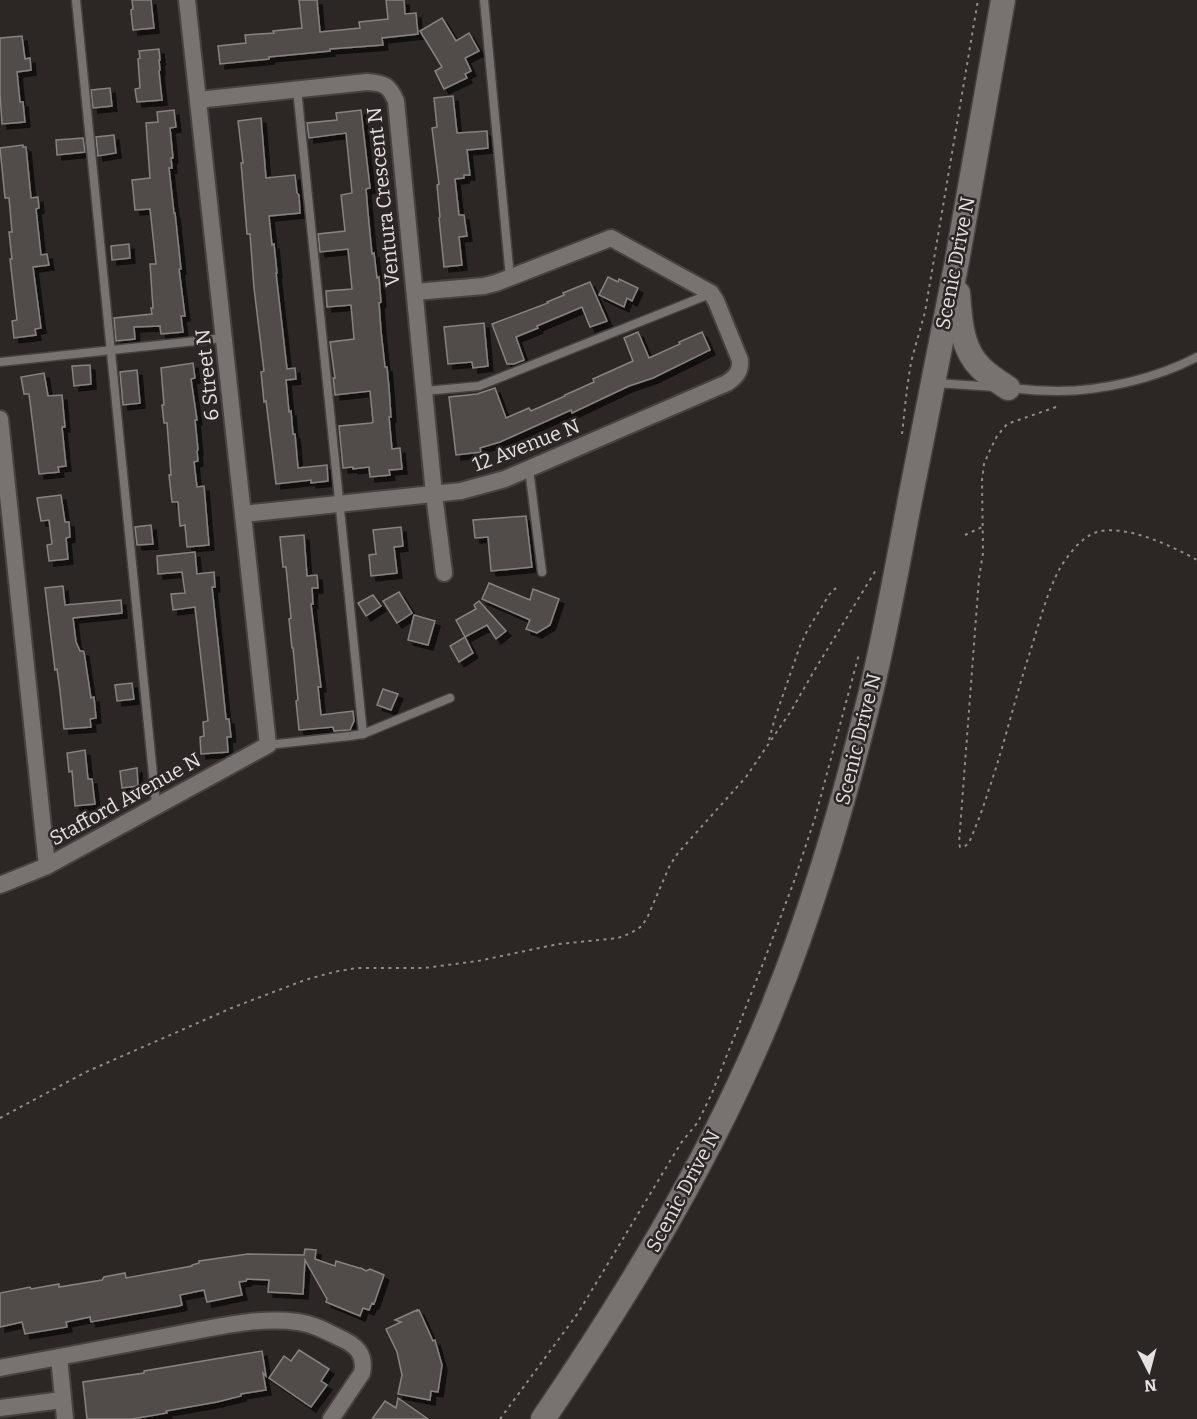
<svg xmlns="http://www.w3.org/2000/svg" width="1197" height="1419" font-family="Bitter,serif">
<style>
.building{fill:#514b49;stroke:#88827f;stroke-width:1.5;filter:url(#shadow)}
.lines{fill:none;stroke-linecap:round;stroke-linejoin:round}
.service-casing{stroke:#464240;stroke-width:11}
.minor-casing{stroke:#464240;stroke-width:20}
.secondary-casing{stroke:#464240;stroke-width:27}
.path{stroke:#918c8b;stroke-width:2;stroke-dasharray:3 4.5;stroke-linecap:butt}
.service{stroke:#787270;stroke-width:8}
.minor{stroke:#787270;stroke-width:16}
.secondary{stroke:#787270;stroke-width:24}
.labels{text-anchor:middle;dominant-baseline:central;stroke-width:5;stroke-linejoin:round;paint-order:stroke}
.street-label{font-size:20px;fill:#e5e1e0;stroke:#2c2725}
</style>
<defs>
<filter id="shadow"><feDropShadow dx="5" dy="5" stdDeviation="0" flood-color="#0009"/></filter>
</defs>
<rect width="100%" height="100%" fill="#2c2725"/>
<g class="building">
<polygon points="132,0 151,0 154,28 133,30 131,12 131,10 133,9"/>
<polygon points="299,0 317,0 320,32 360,28 359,22 388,19 386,0 404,0 405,14 416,13 418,34 382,38 383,45 330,49 330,51 269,57 269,59 220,64 218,46 246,43 245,35 274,33 273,31 302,28"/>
<polygon points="442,18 456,41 469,33 479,51 465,58 471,71 465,74 467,78 444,89 435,71 442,67 420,31"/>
<polygon points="22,36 25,59 30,58 31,70 17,72 20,102 23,102 25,122 2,124 0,94 0,38"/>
<polygon points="159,49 160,60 159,60 160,70 159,71 162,100 137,102 135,89 140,88 138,59 140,58 139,51"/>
<polygon points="110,88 112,106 93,108 91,90"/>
<polygon points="453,96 457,133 487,131 488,148 467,150 470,175 464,175 464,178 455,179 459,215 464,215 467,236 459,237 462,265 444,267 439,218 440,217 437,185 439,184 432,128 437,127 434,98"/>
<polygon points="174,110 176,127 170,128 173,158 171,158 172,168 169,168 174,213 175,213 181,269 179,269 185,316 181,316 183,332 161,334 160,326 134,327 135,339 116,341 114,318 152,314 151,308 153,308 150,264 156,264 150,209 135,210 132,180 150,178 146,123 158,122 157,112"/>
<polygon points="361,110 370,188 366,189 368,213 372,254 374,253 377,278 379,277 381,302 379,303 381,331 385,367 387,367 389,388 391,417 389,417 392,449 400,448 402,469 389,470 390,475 370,477 369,467 353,469 353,467 343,468 339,426 371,423 373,422 370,391 335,395 334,385 333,378 335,378 330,342 354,339 351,305 327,307 326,291 352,289 348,249 320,252 318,234 345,231 341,195 352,193 346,133 309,138 307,123 337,120 336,113"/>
<polygon points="261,118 266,178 295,175 297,193 299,195 300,213 269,216 272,245 274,244 277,273 276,273 287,369 295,368 296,379 286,380 289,412 291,411 293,434 295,434 298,468 327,465 328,481 311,483 311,480 276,484 266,401 264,402 261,372 264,371 254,288 250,234 247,234 241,163 243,163 238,121"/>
<polygon points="114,135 116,153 98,156 96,137"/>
<polygon points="83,138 85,152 57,155 56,140"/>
<polygon points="23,145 23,147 26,147 31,198 38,197 39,208 36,209 41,255 47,254 49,265 33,267 41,328 35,329 36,335 14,338 12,321 17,320 10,259 12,259 9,232 12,232 9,198 5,198 0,148"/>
<polygon points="129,244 130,258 112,260 111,246"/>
<polygon points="608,277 618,282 619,279 638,288 632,301 627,298 624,307 599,295"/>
<polygon points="590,282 607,321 590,327 582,307 537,326 538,328 516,337 524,360 514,364 507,364 492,324 548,303 547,302 564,295 563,293"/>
<polygon points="484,323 488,366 473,368 472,362 448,364 444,327"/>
<polygon points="638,332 649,358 680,344 679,342 702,332 710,350 653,378 629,386 572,413 571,410 500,442 480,448 481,452 456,455 449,397 477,394 495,388 506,418 529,408 531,411 565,396 565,395 594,382 593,379 633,361 624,338"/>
<polygon points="193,363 195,378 191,379 197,420 195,420 198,450 197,451 198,461 194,462 197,487 204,486 209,545 187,547 185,525 180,526 178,502 172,502 169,475 171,475 167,423 164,423 162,405 164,405 161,368"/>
<polygon points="90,365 91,384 74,386 72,366"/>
<polygon points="137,370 140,403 123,405 120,372"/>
<polygon points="44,373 48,396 62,395 65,427 62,427 66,466 58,467 59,472 39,474 29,394 24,394 21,377"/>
<polygon points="61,495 65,522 69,522 70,537 66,538 68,559 49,561 47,545 52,544 49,520 41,521 37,498"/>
<polygon points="526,516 532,567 491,571 488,537 475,538 473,520"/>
<polygon points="151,525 153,544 137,545 135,527"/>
<polygon points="401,527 403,546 394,547 397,573 371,576 369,555 376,554 373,530"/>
<polygon points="304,535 307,576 317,575 318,588 312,588 313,604 311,604 321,687 318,687 321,715 353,711 354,721 350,730 334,731 333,727 299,730 296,701 298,700 293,648 292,648 289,619 291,618 286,567 283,567 280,537"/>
<polygon points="195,552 197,574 214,572 215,587 212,587 218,642 226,719 229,719 231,737 227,737 228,752 201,754 200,737 204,736 203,722 208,721 195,607 173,610 171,594 185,593 182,572 158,574 157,556"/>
<polygon points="489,583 530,600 533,589 559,599 550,625 537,633 526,629 530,620 482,599"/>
<polygon points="63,586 65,605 121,600 122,613 73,618 76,642 80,651 83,651 84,652 91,698 94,697 96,718 90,719 91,727 64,729 60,691 57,669 55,670 45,588"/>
<polygon points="399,592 412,613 397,623 383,601"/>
<polygon points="373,595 381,606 366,616 358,603"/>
<polygon points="479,601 506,631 496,639 487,625 465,637 456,620 476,609 474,605"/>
<polygon points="414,615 435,621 428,645 408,640"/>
<polygon points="465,637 473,653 459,662 450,646"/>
<polygon points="132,683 134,699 117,701 115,685"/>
<polygon points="383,689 398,694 391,710 377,705"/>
<polygon points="85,750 88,779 92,779 95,804 75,806 72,771 69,772 67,753"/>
<polygon points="137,768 138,786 122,788 120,771"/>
<polygon points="305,1249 316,1250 315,1259 335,1266 336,1261 359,1268 361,1268 366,1271 370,1269 384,1275 374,1304 372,1303 369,1310 363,1308 360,1316 326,1302 327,1299 305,1260 303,1294 268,1292 269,1280 247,1279 246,1281 239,1282 242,1295 207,1302 204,1290 180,1295 182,1305 179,1306 91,1322 90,1317 66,1322 67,1327 25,1334 22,1322 0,1327 0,1293 30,1287 31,1289 59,1284 59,1287 102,1280 104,1277 125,1273 126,1278 192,1266 192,1265 199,1263 199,1261 248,1254 304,1255"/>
<polygon points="417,1310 417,1311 419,1310 433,1341 435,1340 442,1365 438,1392 431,1391 430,1400 398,1394 402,1375 397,1352 386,1329 401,1322 395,1320"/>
<polygon points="299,1350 329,1369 321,1381 327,1385 311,1407 269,1378 284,1356 291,1361"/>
<polygon points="262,1351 266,1376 263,1373 266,1390 241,1394 241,1396 217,1402 166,1411 167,1413 132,1419 87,1419 83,1382 144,1373 144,1371"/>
<polygon points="398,1398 428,1419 372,1419 385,1401 396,1408"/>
</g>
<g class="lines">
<g class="service-casing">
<g id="service">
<polyline points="76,0 156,805"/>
<polyline points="484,0 510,278"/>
<polyline points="297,89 363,734"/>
<polyline points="0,362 224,338"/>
<polyline points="936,383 995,387"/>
<path d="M1011,388C1026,390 1042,391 1058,391C1103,391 1157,378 1197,357"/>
<polyline points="425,391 479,386 710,294"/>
<polyline points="529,469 542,572"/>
<polyline points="268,745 350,736 363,734 450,698"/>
</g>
</g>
<g class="minor-casing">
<g id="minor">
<path d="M198,100L367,82C384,83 389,85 396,101L434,494L444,573"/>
<polyline points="0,419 47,866"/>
<path d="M243,514L461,491L505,479L727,383C736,377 741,371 740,360L716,301L711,293L611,238L496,283L484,286L415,292"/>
<polyline points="0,885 47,866 268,745 187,0"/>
<polyline points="0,1368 59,1357"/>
<polyline points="0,1408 62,1400"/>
<path d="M65,1419L59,1357C100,1349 142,1341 184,1333C222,1326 259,1317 298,1322C313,1324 326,1331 340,1338C356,1345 366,1354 362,1373L331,1419"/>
</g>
</g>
<g class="secondary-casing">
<g id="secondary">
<path d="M958,293C960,319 961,349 981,368C989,376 999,382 1008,388"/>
<path d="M543,1419C626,1297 701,1174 760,1038C808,927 842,809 871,692C889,618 901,543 916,469C929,400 944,330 957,261C973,174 988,87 1003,0"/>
</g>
</g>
<g class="path">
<path d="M1056,407L1007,424L997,436L990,450L984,464L982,480L983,553L979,578L959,843L960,847L965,846L969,843C976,826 983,809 988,792C1004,746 1015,698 1030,652C1039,624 1046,595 1059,570C1067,556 1081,537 1097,532C1126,524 1172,546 1197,560"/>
<polyline points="902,434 907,389 911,362 925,312 978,0"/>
<polyline points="965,535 982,527"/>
<polyline points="769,740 775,718 800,646 807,631 829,595 833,590 838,587"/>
<polyline points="0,1118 86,1072 234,1007 305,980 334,972 356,968 424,968 478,961 558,944 618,938 631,933 642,926 648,916 670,865 678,853 746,777 791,711 814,671 876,570"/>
<polyline points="500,1419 578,1313 681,1143 698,1122 712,1093 764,961 793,884 815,818 859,654"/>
</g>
<use href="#service" class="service"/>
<use href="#minor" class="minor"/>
<use href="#secondary" class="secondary"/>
</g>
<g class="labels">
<g class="street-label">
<text transform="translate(383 197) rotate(-96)">Ventura Crescent N</text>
<text transform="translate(955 263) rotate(-79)">Scenic Drive N</text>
<text transform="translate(207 375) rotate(-96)">6 Street N</text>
<text transform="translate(526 445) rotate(-21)">12 Avenue N</text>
<text transform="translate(858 739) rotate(-76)">Scenic Drive N</text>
<text transform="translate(125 799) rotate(-29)">Stafford Avenue N</text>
<text transform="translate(683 1191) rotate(-62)">Scenic Drive N</text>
</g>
</g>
<g transform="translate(1149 1371) rotate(174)" stroke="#2c2725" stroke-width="4.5" paint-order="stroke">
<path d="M0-4.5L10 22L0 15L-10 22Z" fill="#e5e1e0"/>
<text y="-9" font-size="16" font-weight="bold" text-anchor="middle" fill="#e5e1e0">N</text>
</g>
</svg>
